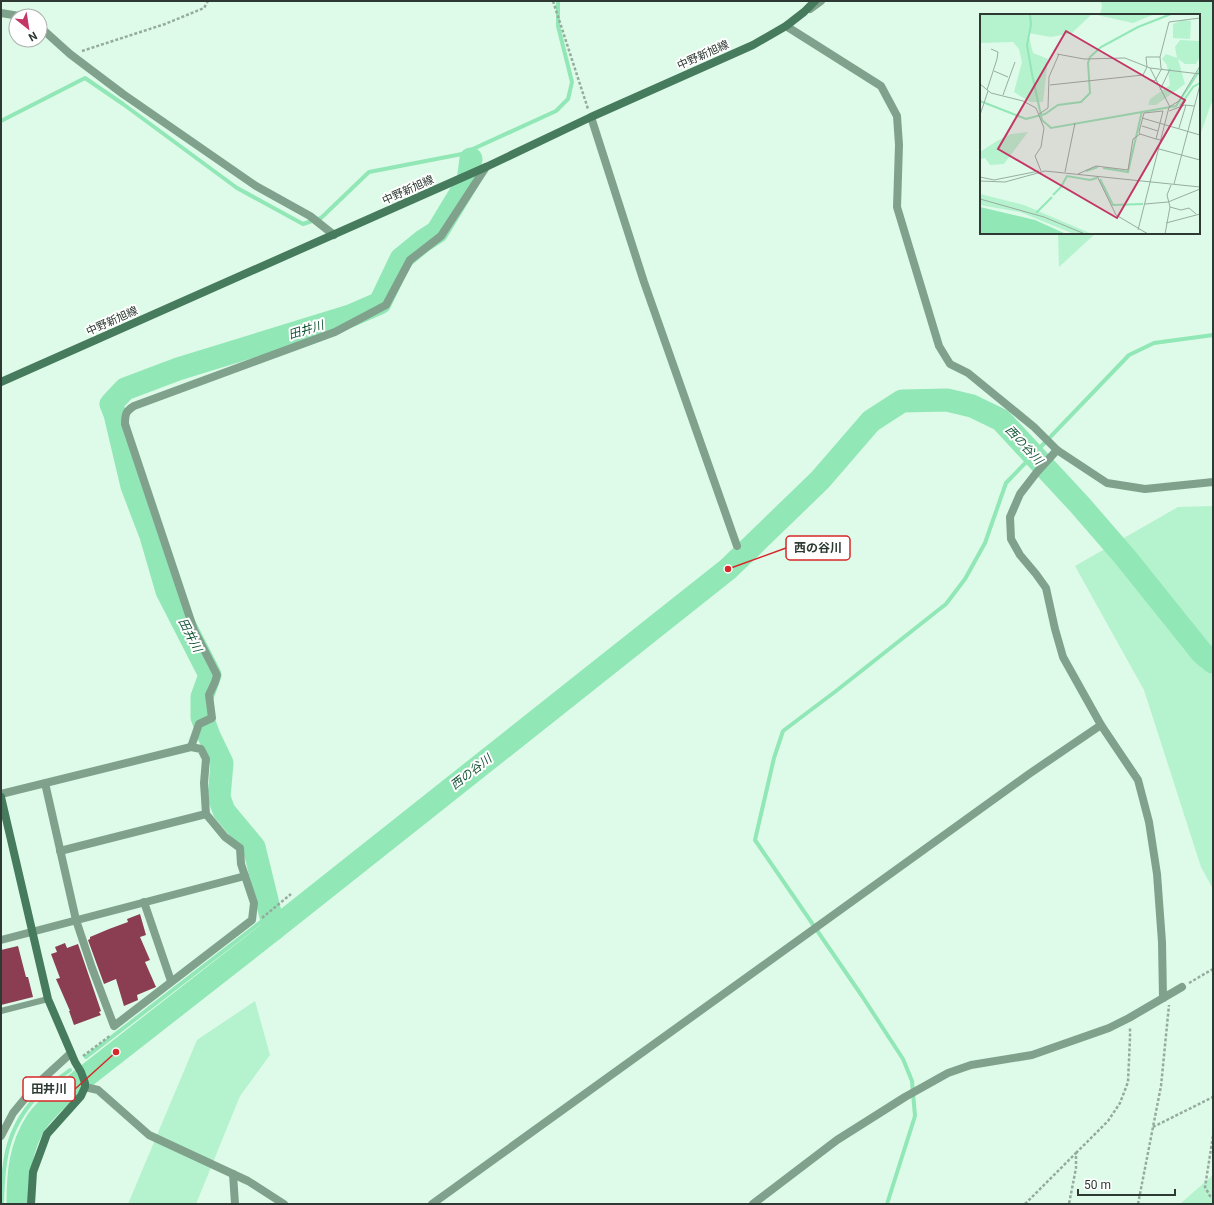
<svg xmlns="http://www.w3.org/2000/svg" width="1214" height="1205" font-family="Roboto,'Noto Sans JP',sans-serif">
<style>
.green{fill:#b5f2ce}
.lines{fill:none;stroke-linecap:round;stroke-linejoin:round}
.stream{stroke:#91e7b6;stroke-width:4}
.river{stroke:#91e7b6;stroke-width:23}
.building{fill:#8b3d52}
.path{stroke:#95ab9d;stroke-width:2.5;stroke-dasharray:3 2;stroke-linecap:butt}
.lane{stroke:#80a28d;stroke-width:6}
.street{stroke:#80a28d;stroke-width:8}
.secondary{stroke:#467b5d;stroke-width:8}
.labels{text-anchor:middle;dominant-baseline:central;stroke-width:4;stroke-linejoin:round;paint-order:stroke}
.street-label{font-size:11px;fill:#2d3932;stroke:#fff}
.water-label{font-size:12px;font-style:italic;fill:#175738;stroke:#fff}
.inset-river{fill:none;stroke:#91e7b6;stroke-width:2}
.inset-road{fill:none;stroke:#97ada0;stroke-width:1}
.view{fill:#c43665;fill-opacity:0.15;stroke:#c43665;stroke-width:2}
.inset-edge{fill:none;stroke:#2d3932;stroke-width:2}
.leader{fill:none;stroke:#d62828;stroke-width:1.5}
.callout-dot{fill:#d62828;stroke:#fff;stroke-width:1.5}
.callout{fill:#fff;stroke:#d62828;stroke-width:1.5}
.callout-label{font-size:12px;text-anchor:middle;font-weight:bold;fill:#2d3932}
</style>
<rect width="100%" height="100%" fill="#defbe9"/>
<g class="green">
<polygon points="1101,1 1213,1 1213,101 1211,104 1199,138 1199,15 1100,15 1102,7"/>
<polygon points="1058,233 1096,233 1059,267"/>
<polygon points="1213,506 1213,889 1201,867 1144,690 1075,566 1178,507"/>
<polygon points="255,1001 270,1055 240,1096 196,1204 128,1204 197,1040"/>
<polygon points="1213,1175 1213,1204 1180,1204"/>
</g>
<g class="lines">
<g class="stream">
<polyline points="1,121 85,78 123,104 237,188 303,224 321,218 369,172 462,154 556,111 568,99 572,82 558,26 558,1"/>
<polyline points="86,1057 270,915"/>
<path d="M2,1204C3,1158 7,1126 41,1092C50,1084 61,1077 70,1070"/>
<polyline points="887,1204 915,1116 912,1081 903,1059 862,996 755,840 774,758 783,731 836,691 946,604 965,579 985,543 1006,483 1129,355 1154,343 1213,335"/>
</g>
<g class="river">
<polyline points="274,929 254,847 224,811 219,797 222,763 209,736 202,717 202,697 210,675 167,591 151,536 132,486 115,414 111,404 125,389 178,369 350,316 380,303 401,259 423,241 437,232 468,181 471,159"/>
<path d="M18,1204C18,1174 20,1147 37,1121C43,1113 51,1105 58,1098L274,929L728,569L820,480L871,421L902,401L947,400L972,406L1001,420L1079,504L1125,557L1202,653L1213,662"/>
</g>
</g>
<g class="building">
<polygon points="140,914 146,935 140,937 150,960 145,962 156,987 137,995 138,1000 124,1006 116,979 104,984 88,940 90,939 90,937 109,929 128,922 127,919"/>
<polygon points="65,943 67,948 78,944 101,1011 99,1012 101,1015 74,1025 69,1011 70,1011 56,979 60,978 51,954 57,952 55,947"/>
<polygon points="18,946 26,977 28,977 33,997 1,1005 1,950"/>
</g>
<g class="lines">
<g class="path">
<polyline points="553,1 588,109"/>
<polyline points="82,51 165,24 204,8 208,1"/>
<polyline points="262,918 291,894"/>
<polyline points="1189,983 1213,969"/>
<polyline points="83,1056 111,1035"/>
<polyline points="1153,1127 1213,1097"/>
<polyline points="1213,1136 1205,1187 1210,1196 1213,1197"/>
<polyline points="1076,1153 1108,1121 1120,1103 1128,1082 1130,1038 1130,1028"/>
<polyline points="1025,1204 1076,1153 1076,1168 1069,1204"/>
<polyline points="1138,1204 1161,1086 1169,1005"/>
</g>
<polyline class="lane" points="1,1011 48,999"/>
<g class="street">
<polyline points="810,9 821,1"/>
<polyline points="1,13 19,16"/>
<polyline points="786,26 881,86 897,116 899,145 897,207 939,346 950,364 968,373 1034,427 1057,450 1107,483 1145,489 1213,482"/>
<polyline points="40,27 70,54 123,94 256,186 310,216 334,235"/>
<polyline points="591,117 644,282 737,546"/>
<polyline points="1057,450 1037,472 1020,494 1010,517 1011,539 1020,555 1036,574 1046,588 1055,629 1063,657 1101,725 1138,780 1149,822 1157,874 1162,942 1163,998"/>
<path d="M191,747L199,724L212,718L209,695L215,682L217,675L194,630L125,424C125,414 126,411 134,406L335,332L386,305L410,260L441,236L486,167"/>
<polyline points="1,794 191,747 201,749 206,759 204,783 206,814 225,837 240,848 241,864 254,903 252,920 114,1026 92,968 76,920 45,783"/>
<polyline points="60,851 206,814"/>
<polyline points="144,902 171,981"/>
<polyline points="1,940 245,876"/>
<polyline points="85,1087 98,1090 149,1135 248,1181 284,1204"/>
<polyline points="1,1136 13,1113 36,1085 71,1053"/>
<polyline points="233,1174 235,1204"/>
<polyline points="432,1204 1029,774 1101,725"/>
<polyline points="753,1204 837,1140 905,1097 948,1073 971,1065 1032,1055 1109,1028 1129,1018 1182,987"/>
</g>
<g class="secondary">
<polyline points="1,382 486,167 591,117 753,45 786,26 804,12 815,1"/>
<polyline points="1,797 48,999 75,1062 81,1072 85,1083 85,1087 81,1096 47,1134 33,1172 31,1204"/>
</g>
</g>
<g class="labels">
<g class="street-label">
<text transform="translate(703 55) rotate(-24)">中野新旭線</text>
<text transform="translate(408 190) rotate(-24)">中野新旭線</text>
<text transform="translate(112 321) rotate(-24)">中野新旭線</text>
</g>
<g class="water-label">
<text transform="translate(306 330) rotate(-17)">田井川</text>
<text transform="translate(1024 445) rotate(47)">西の谷川</text>
<text transform="translate(190 635) rotate(63)">田井川</text>
<text transform="translate(471 772) rotate(-38)">西の谷川</text>
</g>
</g>
<g transform="translate(980 14)">
<rect width="220" height="220" fill="#defbe9"/>
<path d="M0,0H112L92,19L71,23L48,19L53,39L68,45L63,88H50L34,78L42,48L39,35L33,28L0,29ZM113,0H175L153,9ZM203,6L211,7L210,25L193,24V10ZM200,26L220,27V42L216,50H205L198,45L205,70L176,91H168L170,85L190,71L187,51L182,45L186,40L197,44L195,33ZM48,118L24,150L10,151L5,144L0,145V138L17,127L31,120ZM0,180L44,191L112,220H94L40,198L0,191Z" fill="#b5f2ce"/>
<path d="M0,193L55,206L86,220H0Z" fill="#91e7b6"/>
<path class="inset-river" d="M50,0L51,11L47,31L52,60L62,106L71,114L196,92L220,56M0,87L46,105L65,100L78,91L101,88L110,79L108,49L110,43L121,33L158,13L191,0M200,92L213,73L220,69M123,154L148,158L162,97M106,157L118,153M120,165L133,191L163,190M73,181L81,173L87,162L110,166L117,164M56,199L72,183"/>
<path class="inset-road" d="M77,40L104,45L145,44L170,54L220,60M170,54L190,93M181,54L180,43L189,8L220,4M14,57L28,63M171,66L175,67L182,54M0,70L11,79L43,87L56,94L64,114L61,133L55,142L61,157M70,71L163,61L167,53L166,43H180M7,76L17,45L18,38L11,35M180,76L190,55M23,81L35,48M189,97L205,91L214,92M59,100L68,94L69,63L79,40M0,101L8,77M162,104L220,121M162,112L178,117M199,114L206,91M176,125L183,97L164,99L159,118L160,120L176,125L181,126M179,135L220,146M85,158L95,109M98,160L116,152L148,156L153,125L160,120M117,162L136,201L168,220M0,163L14,166L59,157M0,167L25,168L65,157L220,173M194,170L220,71M0,185L64,203L105,220M165,190L188,188L220,175M190,193L201,196L209,194L216,200M186,209L220,200M158,216L189,93L199,87L220,52M185,220L190,193L187,181L191,171"/>
<path class="view" d="M86,17L205,86L137,204L18,135Z"/>
<rect width="220" height="220" class="inset-edge"/>
</g>
<path class="leader" d="M728 569L786 548M116 1052L75 1089"/>
<g class="callout-dot">
<circle cx="728" cy="569" r="4"/>
<circle cx="116" cy="1052" r="4"/>
</g>
<g class="callout">
<rect x="786" y="536" width="64" height="24" rx="4"/>
<rect x="23" y="1077" width="52" height="24" rx="4"/>
</g>
<g class="callout-label">
<text x="818" y="552">西の谷川</text>
<text x="49" y="1093">田井川</text>
</g>
<rect width="1214" height="1205" fill="none" stroke="#2d3932" stroke-width="4"/>
<g transform="translate(28 28) rotate(150)"><circle r="19" fill="#ffffff" stroke="#abb0ad"/>
<path d="M0-3L7 15L0 10L-7 15Z" fill="#c43665"/>
<text y="-6" font-size="11" font-weight="bold" text-anchor="middle" fill="#2d3932">N</text>
</g>
<path d="M1078 1189v6h97v-6" fill="none" stroke="#2d3932" stroke-width="2"/>
<text x="1084" y="1189" font-size="12" fill="#2d3932" stroke="#ffffff" stroke-width="3" paint-order="stroke">50 m</text>
</svg>
